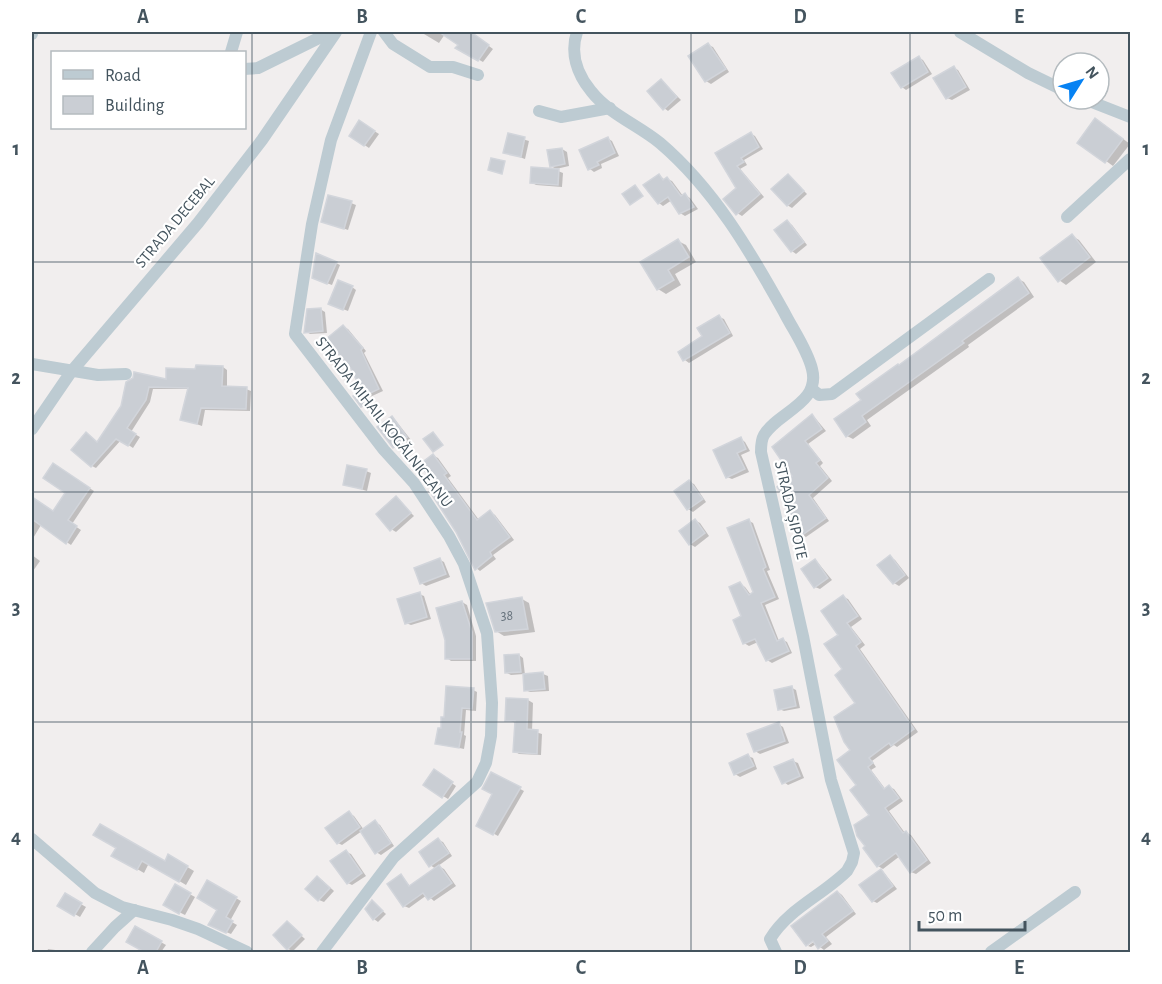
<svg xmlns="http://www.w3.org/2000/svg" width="1162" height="984" font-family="'Alegreya Sans',sans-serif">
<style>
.shadow{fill:#0003}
.building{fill:#caced4;stroke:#d2d5db;stroke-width:1.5}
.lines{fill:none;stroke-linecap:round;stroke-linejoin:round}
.minor{stroke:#bdcbd2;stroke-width:12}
.grid{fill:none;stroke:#44545e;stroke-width:1.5;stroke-opacity:0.55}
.labels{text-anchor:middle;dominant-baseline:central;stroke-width:4.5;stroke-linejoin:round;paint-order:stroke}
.number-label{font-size:14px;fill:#66727c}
.street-label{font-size:16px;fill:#44545e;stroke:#fff}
.neatline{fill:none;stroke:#44545e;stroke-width:2}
.grid-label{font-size:20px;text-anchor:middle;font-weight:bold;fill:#44545e}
</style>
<rect width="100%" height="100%" fill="#f1eeee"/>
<g class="shadow">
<polygon points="426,32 464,32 474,35 493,49 483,62 458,48 460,44 445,34 439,43 424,34"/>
<polygon points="708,45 713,47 729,72 711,84 706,81 690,57"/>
<polygon points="919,58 923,60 932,74 906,90 902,87"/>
<polygon points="954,68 958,70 970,90 952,100 947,98"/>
<polygon points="661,80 681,100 668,111 664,108"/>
<polygon points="360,122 379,134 369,148 351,136"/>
<polygon points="1103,124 1130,144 1113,166 1080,142"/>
<polygon points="751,134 755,136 763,149 744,160 747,165 740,169 764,197 742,216 737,213 738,188 717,154"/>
<polygon points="509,135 529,141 525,159 505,152"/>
<polygon points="607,138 612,141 619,156 601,164 602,168 594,172 590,169"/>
<polygon points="562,149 567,152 569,166 556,169 551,166"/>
<polygon points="558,171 563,173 562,187 536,185 531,182"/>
<polygon points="659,175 665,180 667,179 672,181 683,196 685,195 690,198 698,209 685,216 680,213 672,200 663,206 659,203"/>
<polygon points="789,176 807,194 792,208 787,205"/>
<polygon points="351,203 356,205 348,230 323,221"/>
<polygon points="787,222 792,225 807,245 796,254 792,251"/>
<polygon points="1072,236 1079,240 1096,262 1066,285 1059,280"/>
<polygon points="678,241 686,245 696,262 675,274 681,285 666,294 658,289 642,262"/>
<polygon points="336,263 340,265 332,285 318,280"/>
<polygon points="1018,279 1024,282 1034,297 968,345 969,347 867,420 871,426 853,439 847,436 863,400 898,366"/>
<polygon points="352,287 356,290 348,311 335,306"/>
<polygon points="320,309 325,312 327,333 310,334 305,331"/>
<polygon points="719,317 724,319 733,336 689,363 685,360"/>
<polygon points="343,327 348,329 366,351 364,353 383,391 370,397 365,394"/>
<polygon points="223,367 227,370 227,388 246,389 251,391 250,411 205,410 202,426 182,419 189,389 153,389 150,402 131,432 140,437 133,448 121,440 96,468 92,466 98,443 122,406 128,383 167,381 197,370"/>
<polygon points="812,416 816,419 826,431 808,444 823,463 820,466 832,481 813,498 829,521 806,537 802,535 796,511 794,476"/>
<polygon points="392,418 396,421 411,440 399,449 394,447"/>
<polygon points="741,439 745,442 750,451 741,455 749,472 732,479 727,477"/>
<polygon points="434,456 438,458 451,476 448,478 479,520 490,512 495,515 514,540 493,555 496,559 480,571 476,568 441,491"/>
<polygon points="54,465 94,491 72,524 81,530 71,545 41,525 32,540 32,504 34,501 53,513 67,492"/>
<polygon points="366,471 371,473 367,491 344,484"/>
<polygon points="689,482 694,484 706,502 693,512 688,509"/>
<polygon points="396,498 414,516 396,532 391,529"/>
<polygon points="696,521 700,523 709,536 695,547 690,544"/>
<polygon points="749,521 753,523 770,570 767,571 779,599 765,605 779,641 783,640 787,642 792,653 772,663 767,660 758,642 749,646 744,643 740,584 745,587 751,595 755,593"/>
<polygon points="32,555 40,561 33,571 32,570"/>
<polygon points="890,557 895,560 909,578 899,586 894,583"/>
<polygon points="440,560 444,562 450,577 426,586 421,583"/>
<polygon points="815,561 819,564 832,580 820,589 815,587"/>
<polygon points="419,594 424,596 431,619 411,625 406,623"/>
<polygon points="843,597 848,599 862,619 851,627 865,645 860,649 918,732 897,747 894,745 872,761 876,767 871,770 886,790 889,787 894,789 903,801 889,811 905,833 911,835 931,863 916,874 911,872 900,856 883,869 878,866 871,815 858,786 852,751 857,703 844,670 840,635"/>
<polygon points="522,599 529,603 535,632 504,636 496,631"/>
<polygon points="462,602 467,605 476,636 476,661 451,661 447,658"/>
<polygon points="519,655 523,658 525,675 543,674 548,676 549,691 530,692 525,690 524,674 511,675 507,673"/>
<polygon points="792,688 796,690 800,708 784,711 779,709"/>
<polygon points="473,690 477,692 476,711 466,710 464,735 466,736 464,749 437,743 442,730"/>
<polygon points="507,699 528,700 533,703 532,731 542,734 541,755 519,754 514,751 516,723 507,720"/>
<polygon points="778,724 783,727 789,743 760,754 755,751"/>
<polygon points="748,756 753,758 757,769 740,777 735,774"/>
<polygon points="793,761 798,763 804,778 788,785 784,782"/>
<polygon points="434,771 456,786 448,799 425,785"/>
<polygon points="492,774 524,791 498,836 478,825 494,794"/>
<polygon points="349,813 354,816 364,830 375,822 380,825 394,846 381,855 376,852 362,831 342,845 338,843"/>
<polygon points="438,840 443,842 452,856 438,866 444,869 456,886 434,901 427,895 409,908 404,906 401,876 411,887 436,869 430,865"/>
<polygon points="346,852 351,854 366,876 352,885 348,883"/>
<polygon points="113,855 165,863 169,856 194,871 186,885 149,863 144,873"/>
<polygon points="881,871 885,874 897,889 877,903 873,901"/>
<polygon points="322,880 334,891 324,902 319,900"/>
<polygon points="208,882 241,901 230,921 237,925 231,934 214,927 219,909"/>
<polygon points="175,886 195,897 185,915 165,905"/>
<polygon points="838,892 842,895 856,914 826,937 832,944 824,950 816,944 811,947 808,946 819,938"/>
<polygon points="65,895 86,907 80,917 59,905"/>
<polygon points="372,902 386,914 378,922 374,919"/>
<polygon points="287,923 305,939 293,951 288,949"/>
<polygon points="136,928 166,945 161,952 143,952"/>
<polygon points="48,949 63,951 67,952 47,952"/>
</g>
<g class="building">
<polygon points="439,32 471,32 489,45 478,61 455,48 458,45"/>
<polygon points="708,43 726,69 705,82 688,56"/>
<polygon points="919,56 928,72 901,88 891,73"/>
<polygon points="954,66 966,87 946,99 933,78"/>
<polygon points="661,79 677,97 663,110 647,91"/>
<polygon points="1095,118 1123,139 1105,163 1077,143"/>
<polygon points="359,120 375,131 364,146 349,136"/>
<polygon points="751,132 759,147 741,158 744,162 737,166 760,194 736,215 723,199 736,188 715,153"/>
<polygon points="508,133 525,137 521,157 503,153"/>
<polygon points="608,137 615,153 597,162 599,165 588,170 579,150"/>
<polygon points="562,148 565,164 550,167 547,150"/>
<polygon points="491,158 505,161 502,174 488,170"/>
<polygon points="531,167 559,169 558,185 530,183"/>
<polygon points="659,174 663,180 667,177 681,196 685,193 694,207 679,214 668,197 658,204 643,185"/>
<polygon points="788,174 804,191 787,206 771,189"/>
<polygon points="635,185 643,196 630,205 622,194"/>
<polygon points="328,195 352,201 344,229 321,222"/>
<polygon points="787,220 804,242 791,252 774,230"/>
<polygon points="1072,234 1090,257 1058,282 1040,258"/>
<polygon points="678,239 689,257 668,270 674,280 657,290 640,262"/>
<polygon points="316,253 337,262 327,284 312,278"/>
<polygon points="1018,277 1029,293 962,341 964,343 862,416 866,422 846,437 834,419 861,400 856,394 898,364 899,365"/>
<polygon points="338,280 353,286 343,310 328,304"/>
<polygon points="321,308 323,331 304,333 307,309"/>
<polygon points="719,315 730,333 683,361 678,352 702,336 697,328"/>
<polygon points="343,325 363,348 361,350 379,389 364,396 351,369 326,339"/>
<polygon points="196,365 223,366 222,386 247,387 246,409 201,408 197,424 180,420 188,388 149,387 146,400 127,428 136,434 128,446 116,439 91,467 71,450 86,432 97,442 121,406 126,382 133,378 134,372 166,379 166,368 195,369"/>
<polygon points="360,393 365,405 361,407 353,396"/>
<polygon points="812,414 822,429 805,441 820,460 816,463 828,478 809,495 826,518 801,536 786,516 794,511 777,487 792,476 772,447"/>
<polygon points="392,416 407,437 393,448 377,427"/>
<polygon points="433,432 443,445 433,452 423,439"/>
<polygon points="741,437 746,449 737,453 745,469 726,478 713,450"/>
<polygon points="433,454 447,473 444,475 477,520 490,510 510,537 490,552 492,556 475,570 456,532 432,495 438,490 420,464"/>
<polygon points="53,463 90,488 68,520 77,526 66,544 32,519 32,497 53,511 65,493 43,478"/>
<polygon points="347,465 367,469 362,489 343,485"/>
<polygon points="689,480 703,499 687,510 674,491"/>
<polygon points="396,496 411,513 390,531 376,514"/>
<polygon points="695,519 705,533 689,545 679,531"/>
<polygon points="749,519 766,567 763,569 775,597 761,603 777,641 783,638 789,651 766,661 755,639 743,644 733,620 741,616 729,587 740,582 749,595 753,592 727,528"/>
<polygon points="890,555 905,575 893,584 877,565"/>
<polygon points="440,558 446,574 420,584 414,568"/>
<polygon points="815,559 828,578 814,588 801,569"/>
<polygon points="420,592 427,617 405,624 397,599"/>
<polygon points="843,595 858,616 847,623 861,642 856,646 914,729 891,746 889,743 869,758 873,763 868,767 884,789 889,785 899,798 885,808 903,833 906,831 927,860 910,873 896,853 877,867 863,848 865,846 857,836 854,825 869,815 850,790 856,785 837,760 850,750 844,742 834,717 855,703 835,675 842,669 824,644 838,635 821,611"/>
<polygon points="522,597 528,629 495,632 486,603"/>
<polygon points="462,601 472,632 472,659 445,659 445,640 436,608"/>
<polygon points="519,654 521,672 505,673 504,655"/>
<polygon points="543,672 545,689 524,691 523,674"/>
<polygon points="446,686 474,688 472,709 462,708 460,732 462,732 459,748 435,744 438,728 441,728 441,717 444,717"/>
<polygon points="792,686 796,706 778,710 774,690"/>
<polygon points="506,698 528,699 527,729 538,730 537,754 513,752 515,721 505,721"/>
<polygon points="779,722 785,741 754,752 747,734"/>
<polygon points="748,754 754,766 734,775 729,763"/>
<polygon points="793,759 800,776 782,784 774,767"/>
<polygon points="434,769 453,782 442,798 423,785"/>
<polygon points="491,772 521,787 493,835 476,826 492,794 482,789"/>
<polygon points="349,811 360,827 337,844 325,828"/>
<polygon points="375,820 391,843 375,854 360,831"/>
<polygon points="100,824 165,861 168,854 188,866 179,882 142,861 137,870 111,856 116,848 93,835"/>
<polygon points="438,838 449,853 429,867 419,852"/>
<polygon points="346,850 362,873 347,884 330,861"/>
<polygon points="439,865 452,883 428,900 423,893 403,907 387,884 401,874 409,886"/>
<polygon points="881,869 893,886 872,902 859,885"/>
<polygon points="317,876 330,888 318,901 305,889"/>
<polygon points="207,880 237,897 226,917 233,921 226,933 208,925 217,910 197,898"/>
<polygon points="175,884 191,893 179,914 163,905"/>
<polygon points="837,891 853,911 822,934 828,941 818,949 813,941 806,946 791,926"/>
<polygon points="65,893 82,903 74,916 57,906"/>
<polygon points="372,900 383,911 373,920 365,909"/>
<polygon points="287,921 302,935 287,950 273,935"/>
<polygon points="135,926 162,941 156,952 144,952 126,942"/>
</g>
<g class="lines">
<g class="minor">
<polyline points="384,32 393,44 430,67 453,67 478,75"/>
<path d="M577,32C570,53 577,74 591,91C609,114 638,125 660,143C714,189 750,251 784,312C793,330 807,349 812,369C821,403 778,412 764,435C761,440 761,446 761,452L803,636L831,780L854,853L852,862L847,871C823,895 788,909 770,939L776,952"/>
<polyline points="960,32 1028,73 1063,90"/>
<polyline points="32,34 32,32"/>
<polyline points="231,52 237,32"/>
<polyline points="244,69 258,68 331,32"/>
<polyline points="1084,99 1130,117"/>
<polyline points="539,111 561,117 610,108"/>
<polyline points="1067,217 1130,159"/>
<polyline points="32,364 98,375 126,374"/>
<polyline points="812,389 819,395 832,394 989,279"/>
<polyline points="32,429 71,372 198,223 262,140 336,32"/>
<polyline points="32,839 95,893 122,907 172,920 198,929 247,952"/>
<polyline points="92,952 115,927 134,910"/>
<polyline points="322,952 394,857 477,782 486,763 491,736 492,703 487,633 464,564 449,536 414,483 384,450 295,334 312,224 331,140 371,32"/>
<polyline points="991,952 1075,892"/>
</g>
</g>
<path class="grid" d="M252,32V952M471,32V952M691,32V952M910,32V952M32,262H1130M32,492H1130M32,722H1130"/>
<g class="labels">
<g class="number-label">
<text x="507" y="616">38</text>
</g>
<g class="street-label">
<text transform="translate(175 222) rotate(-50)">STRADA DECEBAL</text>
<text transform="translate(384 422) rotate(52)">STRADA MIHAIL KOGĂLNICEANU</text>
<text transform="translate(791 510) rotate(77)">STRADA ȘIPOTE</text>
</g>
</g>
<rect width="1162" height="984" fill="none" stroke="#ffffff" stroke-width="66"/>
<rect x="51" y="51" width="195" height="78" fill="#ffffff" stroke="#b4bbbf" stroke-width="1.5"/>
<rect x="63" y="70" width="30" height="9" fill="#bdcbd2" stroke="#b4bbbf" stroke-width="1.5"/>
<text x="105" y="81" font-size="18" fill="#44545e">Road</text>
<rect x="63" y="96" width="30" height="18" fill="#caced4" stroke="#b4bbbf" stroke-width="1.5"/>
<text x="105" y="111" font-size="18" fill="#44545e">Building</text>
<g transform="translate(1081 81) rotate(53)"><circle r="28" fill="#ffffff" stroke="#b4bbbf" stroke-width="1.5"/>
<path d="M0-4.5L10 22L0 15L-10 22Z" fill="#0682f3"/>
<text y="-9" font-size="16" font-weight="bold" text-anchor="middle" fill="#44545e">N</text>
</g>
<path d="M919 921v9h106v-9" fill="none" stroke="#44545e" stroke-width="3"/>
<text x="928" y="921" font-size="18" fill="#44545e" stroke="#ffffff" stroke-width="4.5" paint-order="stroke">50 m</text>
<rect x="33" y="33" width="1096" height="918" class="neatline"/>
<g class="grid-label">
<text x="143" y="23">A</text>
<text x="362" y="23">B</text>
<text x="581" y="23">C</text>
<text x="800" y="23">D</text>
<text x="1019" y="23">E</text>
<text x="16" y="155">1</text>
<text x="1146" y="155">1</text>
<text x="16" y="384">2</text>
<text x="1146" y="384">2</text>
<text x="16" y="614">3</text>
<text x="1146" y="614">3</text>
<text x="16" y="843">4</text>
<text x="1146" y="843">4</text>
<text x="143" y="974">A</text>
<text x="362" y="974">B</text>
<text x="581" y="974">C</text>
<text x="800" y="974">D</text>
<text x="1019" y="974">E</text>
</g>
</svg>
